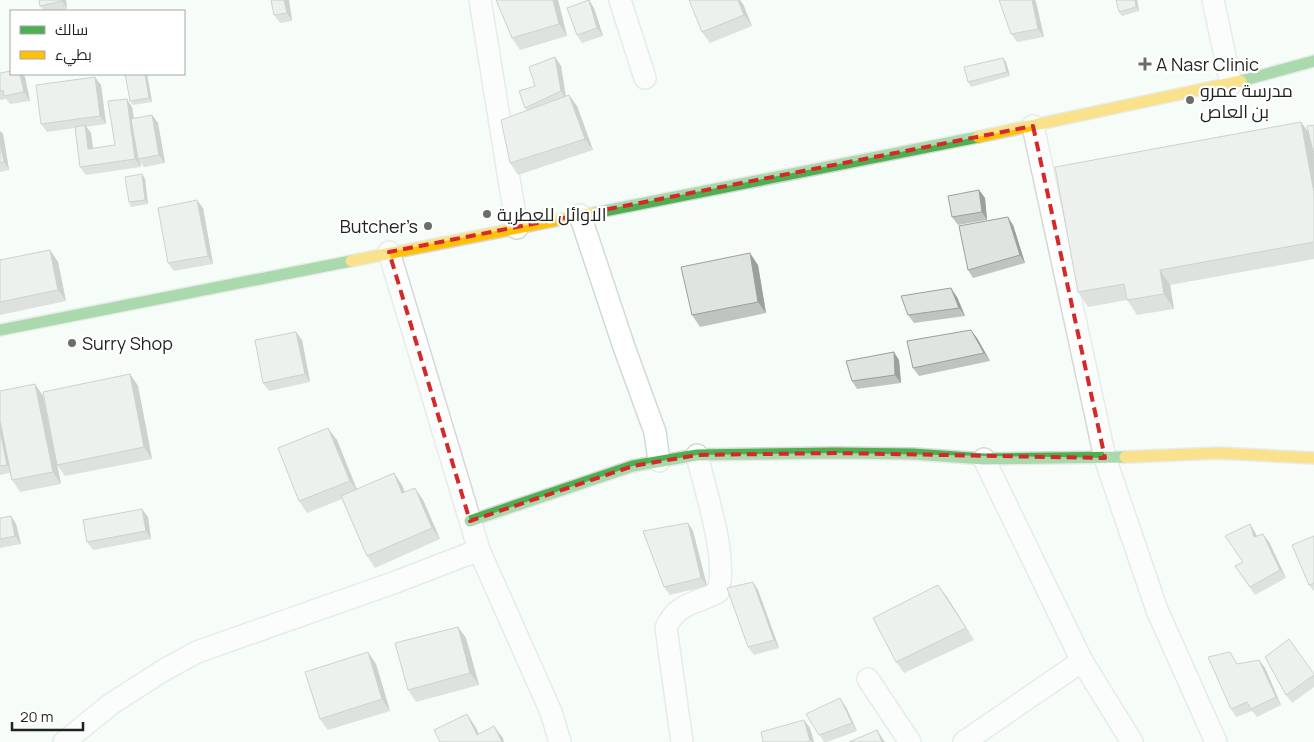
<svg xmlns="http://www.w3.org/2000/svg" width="1314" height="742" font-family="Manrope,Cairo,sans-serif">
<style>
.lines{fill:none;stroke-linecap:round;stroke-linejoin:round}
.street-casing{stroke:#d4d9d5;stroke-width:24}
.fast-casing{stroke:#d4d9d5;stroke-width:14}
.slow-casing{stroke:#d4d9d5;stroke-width:14}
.street{stroke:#fefffe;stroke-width:21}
.fast{stroke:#4caf50;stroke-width:11}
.slow{stroke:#ffc107;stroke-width:11}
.wall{fill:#c0c4c1}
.shaded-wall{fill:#9ca09d}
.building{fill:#dfe4e0;stroke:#9ca09d}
.marked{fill:none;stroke:#d62828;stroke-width:4;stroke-dasharray:10 6;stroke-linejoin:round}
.poi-dot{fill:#6a6e6b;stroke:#fff;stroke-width:2}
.labels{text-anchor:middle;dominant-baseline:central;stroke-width:4.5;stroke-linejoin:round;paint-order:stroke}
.poi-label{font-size:18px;fill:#1f221f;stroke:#fff;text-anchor:start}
</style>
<rect width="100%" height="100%" fill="#f6fcf7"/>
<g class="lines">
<g class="street-casing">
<g id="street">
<polyline points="480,0 517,228"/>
<polyline points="620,0 645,78"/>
<polyline points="1213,0 1231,84"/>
<polyline points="1033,126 1105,458 1157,610 1216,742"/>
<polyline points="580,215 624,347 655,432 659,461"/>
<polyline points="389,252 479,550 551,712 560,742"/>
<polyline points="984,459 1082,661 1132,742"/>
<polyline points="868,679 910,742"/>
<polyline points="64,742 111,704 164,670 197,652 393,583 479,550"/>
<path d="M682,742L666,628C676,603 696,604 718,592C728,556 706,494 697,455"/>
<polyline points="964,742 1082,661"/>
</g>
</g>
<g class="fast-casing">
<g id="fast">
<polyline points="1241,81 1314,61"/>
<polyline points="594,213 978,137"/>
<polyline points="0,330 351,261"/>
<polyline points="470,521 633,466 697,455 836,453 913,454 984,459 1125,457"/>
</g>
</g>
<g class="slow-casing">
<g id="slow">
<polyline points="978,137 1241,81"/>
<polyline points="351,261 594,213"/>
<polyline points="1125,457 1218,453 1314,458"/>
</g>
</g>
<use href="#street" class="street"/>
<use href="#fast" class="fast"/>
<use href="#slow" class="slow"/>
</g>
<g class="wall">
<polygon points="66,0 67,9 57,11 44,11 40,6"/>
<polygon points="271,0 290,0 289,0 292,21 280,23 274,15"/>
<polygon points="496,0 558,0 567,36 520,50 512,38"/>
<polygon points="589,0 594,8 603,36 582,43 577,35"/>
<polygon points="999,0 1035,0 1036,2 1044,37 1017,42 1011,34"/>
<polygon points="1137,0 1139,11 1122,16 1119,12"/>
<polygon points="743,4 752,26 710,43 702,32"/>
<polygon points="555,57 561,66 566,96 577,106 593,150 518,175 510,163 527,110 525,108 535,86"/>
<polygon points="1003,58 1006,62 1010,76 971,87 968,82"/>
<polygon points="0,73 22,74 25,77 30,101 10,104 6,99 0,100"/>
<polygon points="147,74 152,102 133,105 130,101"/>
<polygon points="101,85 106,124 86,127 91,133 93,148 115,145 132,107 134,118 152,115 158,123 165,163 144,167 140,162 141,167 86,175 80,167 75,128 47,132 41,124"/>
<polygon points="1314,125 1314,259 1170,285 1174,309 1137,315 1127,300 1088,307 1078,292 1308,132"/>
<polygon points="0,131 3,134 9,170 0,172"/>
<polygon points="142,174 145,179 148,204 131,207 129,202"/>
<polygon points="979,190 985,198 987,220 958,225 952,217"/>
<polygon points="203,208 213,264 174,271 168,263"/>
<polygon points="1013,225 1025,263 973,278 968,270"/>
<polygon points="50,250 58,262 66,301 0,315 0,260"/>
<polygon points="758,265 766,313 700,327 692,315"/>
<polygon points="957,297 965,316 914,323 908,315"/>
<polygon points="977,338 990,361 919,376 913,368"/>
<polygon points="302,340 310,382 269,391 263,383"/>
<polygon points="899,360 901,383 857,389 852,381"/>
<polygon points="130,374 138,386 152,459 65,476 57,465"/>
<polygon points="35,384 43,396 61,484 20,492 12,480 10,473 0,475 0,391"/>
<polygon points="337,440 357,489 402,485 405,492 423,500 440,539 375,568 367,556 342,499 307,513 299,501"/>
<polygon points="148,517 151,539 93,550 87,542"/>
<polygon points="0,518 16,524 21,544 0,548"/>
<polygon points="688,523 693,531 707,586 670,595 664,587"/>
<polygon points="1255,532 1257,536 1269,542 1286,578 1255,595 1235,566 1243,562"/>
<polygon points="1314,536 1314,591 1309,585"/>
<polygon points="753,582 758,590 779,648 754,655 748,647"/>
<polygon points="947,597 974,640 904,673 896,662"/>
<polygon points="458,627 466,638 479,685 416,702 408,690"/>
<polygon points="1259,660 1265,668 1281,705 1257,717 1252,711 1236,717 1231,709 1238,664"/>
<polygon points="376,664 390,711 328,730 320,719"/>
<polygon points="1314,674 1314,687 1292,703 1286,695"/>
<polygon points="846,707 857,731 827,742 824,742 806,714"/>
</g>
<g class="shaded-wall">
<polygon points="62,0 66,0 67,9 62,1"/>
<polygon points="284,0 289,0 292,21 287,13"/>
<polygon points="553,0 558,0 567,36 559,24"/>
<polygon points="589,0 594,8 603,36 597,28"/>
<polygon points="738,0 740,0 743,4 752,26 744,15"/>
<polygon points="1032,0 1035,0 1036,2 1044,37 1038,29"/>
<polygon points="1135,0 1137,0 1139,11 1136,7"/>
<polygon points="555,57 561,66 566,99 561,91"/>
<polygon points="1003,58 1006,62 1010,76 1007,72"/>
<polygon points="20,74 22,74 25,77 30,101 24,92"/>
<polygon points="145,74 147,74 152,102 149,98"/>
<polygon points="95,77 101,85 106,124 100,116"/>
<polygon points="569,95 577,106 593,150 585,139"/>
<polygon points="127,99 132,107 140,159 138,159 140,162 141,167 135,159"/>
<polygon points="152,115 158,123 165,163 159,155"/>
<polygon points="1301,122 1312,137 1313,152 1314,153 1314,193"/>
<polygon points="85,125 91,133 94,157 88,149"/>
<polygon points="0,131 3,134 9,170 4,162 0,143"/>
<polygon points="142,174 145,179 148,204 145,200"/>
<polygon points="979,190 985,198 987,220 982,212"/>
<polygon points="197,200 203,208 213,264 208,256"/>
<polygon points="1008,217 1013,225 1025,263 1020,255"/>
<polygon points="50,250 58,262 66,301 58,290"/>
<polygon points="750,253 758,265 766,313 758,302"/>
<polygon points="1160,270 1170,285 1174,309 1164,294"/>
<polygon points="951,288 957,297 965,316 959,308"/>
<polygon points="971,330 977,338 990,361 984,353"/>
<polygon points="296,332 302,340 310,382 305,374"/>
<polygon points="894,352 899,360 901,383 895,375"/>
<polygon points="130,374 138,386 152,459 144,447"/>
<polygon points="35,384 43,396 61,484 53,472"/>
<polygon points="0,421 12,473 7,465 0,431"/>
<polygon points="328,428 337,440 358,493 350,481"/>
<polygon points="394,473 402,485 410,505 402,493"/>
<polygon points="415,488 423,500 440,539 432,528"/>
<polygon points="142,509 148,517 151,539 146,531"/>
<polygon points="11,516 16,524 21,544 15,536"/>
<polygon points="688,523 693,531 707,586 701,578"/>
<polygon points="1250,524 1255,532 1260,545 1254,537"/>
<polygon points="1263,534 1269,542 1286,578 1280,570"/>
<polygon points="753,582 758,590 779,648 774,640"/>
<polygon points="938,585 947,597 974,640 966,628"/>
<polygon points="458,627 466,638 479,685 470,673"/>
<polygon points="368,652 376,664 390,711 382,699"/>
<polygon points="1259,660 1265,668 1281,705 1276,697"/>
<polygon points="840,698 846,707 857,731 852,723"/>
<polygon points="467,714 475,726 483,742 477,735"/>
<polygon points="804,720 810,728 814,742 811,742 810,741"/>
<polygon points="494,726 503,738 504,742 502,742"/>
<polygon points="877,730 885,742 882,742"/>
</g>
<g class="building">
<polygon points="39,0 62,0 62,1 40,6"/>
<polygon points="271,0 284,0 287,13 274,15"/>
<polygon points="496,0 553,0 559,24 512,38"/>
<polygon points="589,0 597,28 577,35 567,8"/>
<polygon points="689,0 738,0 744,15 702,32"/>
<polygon points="999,0 1032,0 1038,29 1011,34"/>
<polygon points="1116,0 1135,0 1136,7 1119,12"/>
<polygon points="555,57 561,91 525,108 519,91 535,86 529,67"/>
<polygon points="1003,58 1007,72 968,82 964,67"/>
<polygon points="11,71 11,74 20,74 24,92 4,96 3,90 0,91 0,73"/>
<polygon points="125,74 145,74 149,98 130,101"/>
<polygon points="95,77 100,116 41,124 36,85"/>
<polygon points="569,95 585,139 510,163 501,120"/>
<polygon points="127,99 135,159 80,167 75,127 85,125 88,149 115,145 108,101"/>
<polygon points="152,115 159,155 138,159 131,119"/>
<polygon points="1301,122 1314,193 1314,242 1160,270 1164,294 1127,300 1124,284 1078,292 1055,167"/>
<polygon points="1314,125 1314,151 1313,152 1307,126"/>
<polygon points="0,143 4,162 0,163"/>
<polygon points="142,174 145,200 129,202 125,177"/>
<polygon points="979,190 982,212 952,217 948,196"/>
<polygon points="197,200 208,256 168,263 158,208"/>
<polygon points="1008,217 1020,255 968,270 959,226"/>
<polygon points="50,250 58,290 0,302 0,260"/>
<polygon points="750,253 758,302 692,315 681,267"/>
<polygon points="951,288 959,308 908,315 901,296"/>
<polygon points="971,330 984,353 913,368 907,341"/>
<polygon points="296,332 305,374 263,383 255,340"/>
<polygon points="894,352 895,375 852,381 846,361"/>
<polygon points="130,374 144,447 57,465 43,392"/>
<polygon points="35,384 53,472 12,480 0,421 0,391"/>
<polygon points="328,428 350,481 299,501 278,448"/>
<polygon points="0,431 7,465 0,466"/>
<polygon points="394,473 402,493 415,488 432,528 367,556 341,496"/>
<polygon points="142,509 146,531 87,542 83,520"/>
<polygon points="11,516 15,536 0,539 0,518"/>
<polygon points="688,523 701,578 664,587 643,531"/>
<polygon points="1250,524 1254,537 1263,534 1280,570 1250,587 1235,566 1243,562 1225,536"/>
<polygon points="1314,536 1314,583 1309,585 1292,545"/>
<polygon points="753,582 774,640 748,647 727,588"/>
<polygon points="938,585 966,628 896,662 873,618"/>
<polygon points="458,627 470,673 408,690 395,643"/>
<polygon points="1289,639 1314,674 1314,675 1286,695 1265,657"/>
<polygon points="368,652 382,699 320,719 305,672"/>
<polygon points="1230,652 1237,664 1259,660 1276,697 1251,709 1247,702 1231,709 1208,657"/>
<polygon points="840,698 852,723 819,735 806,714"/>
<polygon points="467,714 477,735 494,726 502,742 440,742 434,730"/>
<polygon points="804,720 810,741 806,742 763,742 761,732"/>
<polygon points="877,730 882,742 849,742"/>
</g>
<path d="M0 0H1314V742H0ZM1033,126L1105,458L836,453L697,455L633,466L470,521L389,252Z" fill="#f6fcf7" fill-opacity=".55" fill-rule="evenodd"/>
<path class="marked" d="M1033,126L1105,458L836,453L697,455L633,466L470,521L389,252Z"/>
<g class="poi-dot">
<path d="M1142.5 56.5h5v5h5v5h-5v5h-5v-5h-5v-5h5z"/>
<circle cx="1190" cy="100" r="5"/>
<circle cx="487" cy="214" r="5"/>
<circle cx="428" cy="226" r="5"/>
<circle cx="72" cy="343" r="5"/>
</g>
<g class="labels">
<g class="poi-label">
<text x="1156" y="64">A Nasr Clinic</text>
<text x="1200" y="90">مدرسة عمرو<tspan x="1200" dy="21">بن العاص</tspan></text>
<text x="497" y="214">الاوائل للعطرية</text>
<text x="418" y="226" text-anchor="end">Butcher’s</text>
<text x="82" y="343">Surry Shop</text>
</g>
</g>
<rect x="10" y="10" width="175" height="65" fill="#ffffff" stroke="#a5a7a5"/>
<rect x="20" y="26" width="25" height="8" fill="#4caf50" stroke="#a5a7a5"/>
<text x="55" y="35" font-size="15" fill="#1f221f">سالك</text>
<rect x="20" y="51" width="25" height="8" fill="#ffc107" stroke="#a5a7a5"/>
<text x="55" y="60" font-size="15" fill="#1f221f">بطيء</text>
<path d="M12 722v8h71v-8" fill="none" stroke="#1f221f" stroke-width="2.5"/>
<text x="20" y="722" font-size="15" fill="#1f221f" stroke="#ffffff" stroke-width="4" paint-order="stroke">20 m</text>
</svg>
